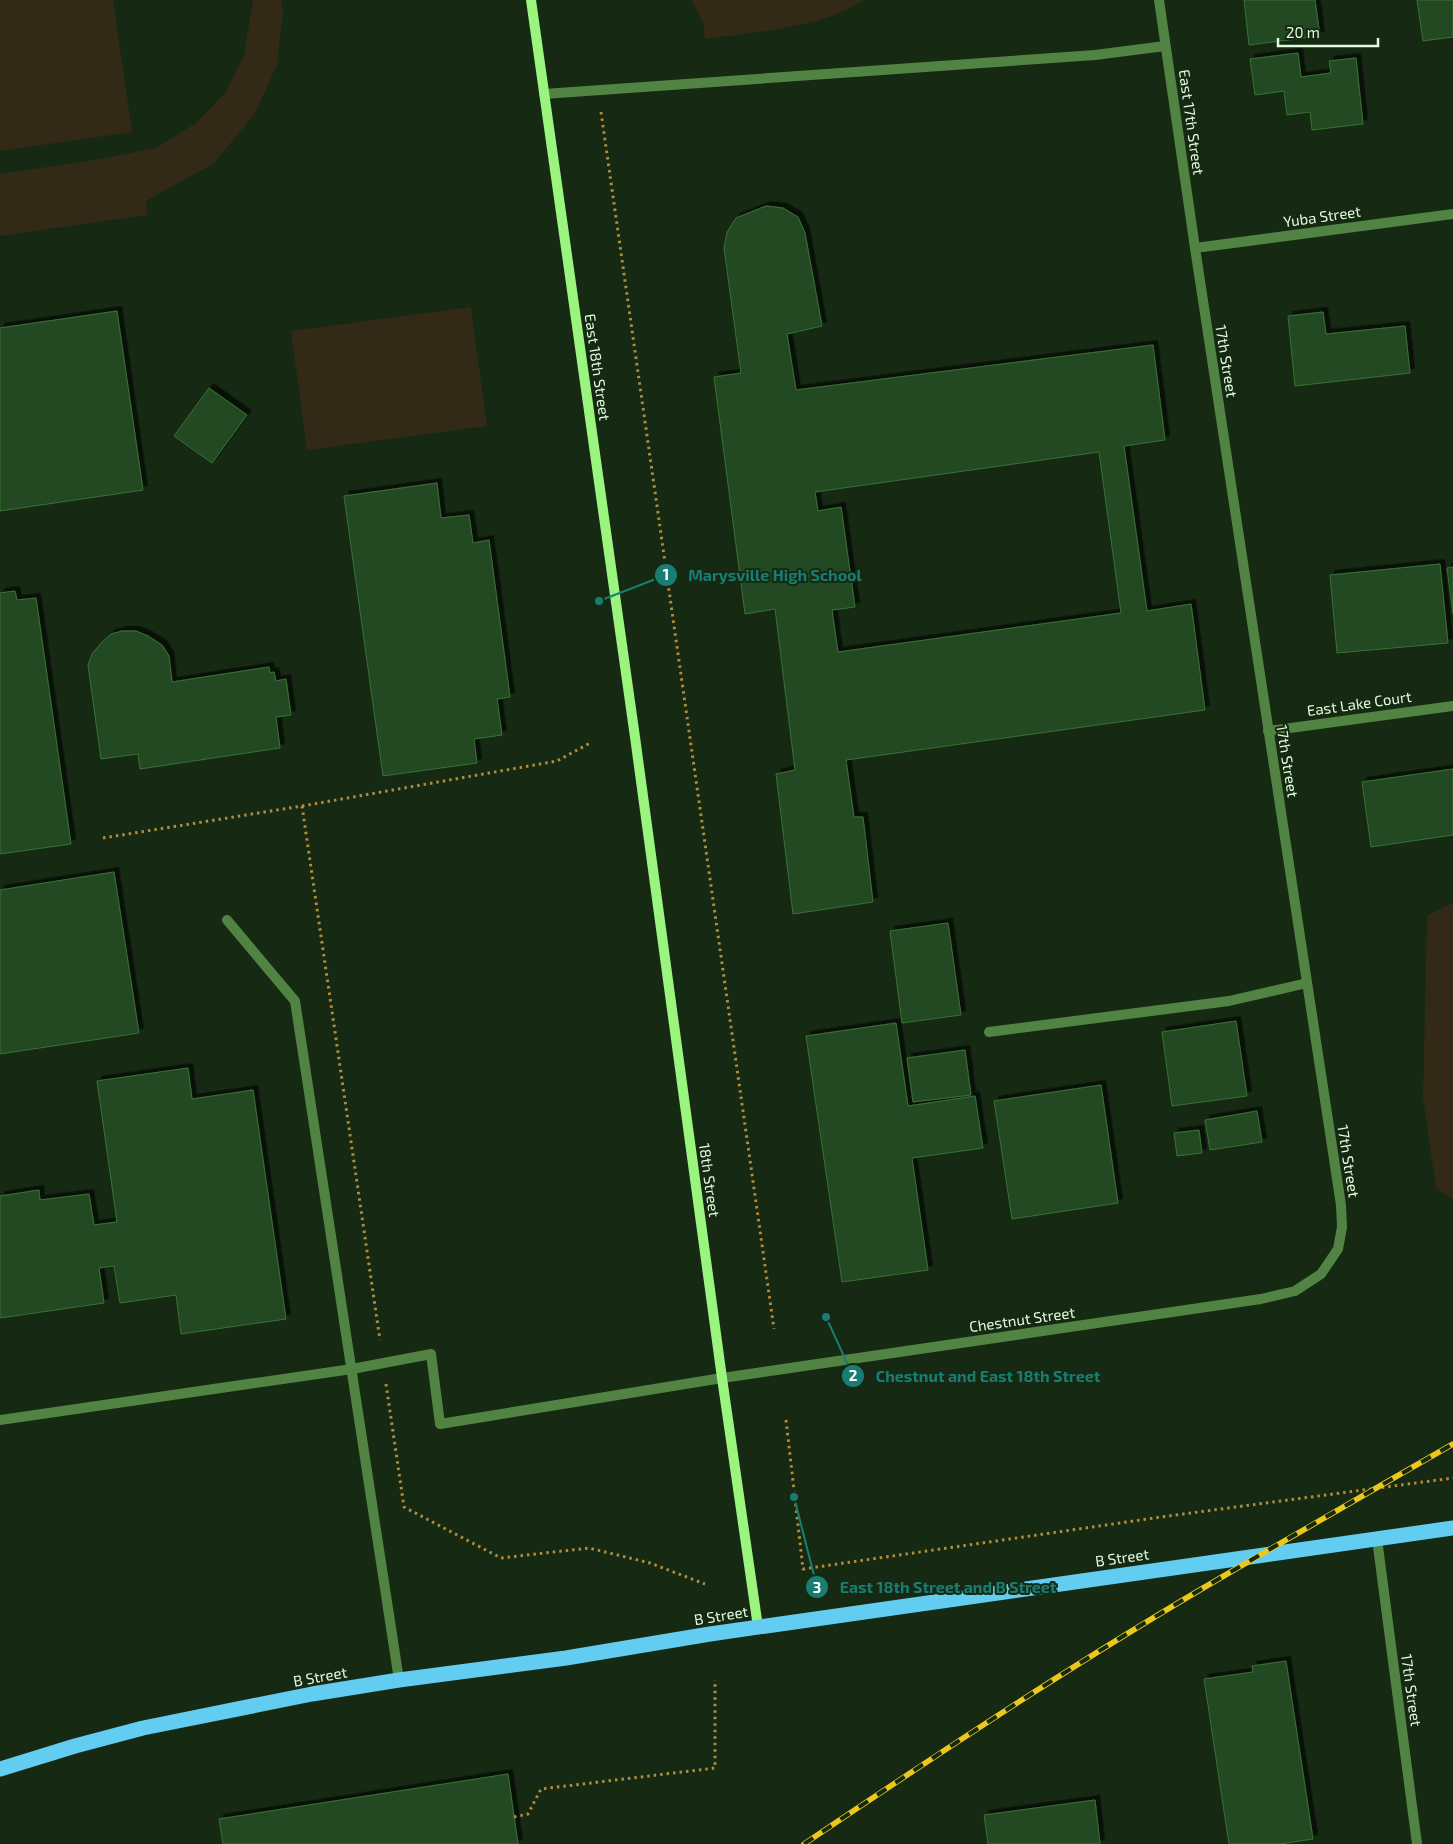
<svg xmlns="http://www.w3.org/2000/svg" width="1453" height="1844" font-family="'Exo 2',sans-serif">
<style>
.green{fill:#322a16}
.building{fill:#234821;stroke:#397235;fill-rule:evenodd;filter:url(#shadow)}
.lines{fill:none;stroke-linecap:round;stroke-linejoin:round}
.path{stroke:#b28b3c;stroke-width:3;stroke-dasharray:2.5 4;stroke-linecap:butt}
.lane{stroke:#518342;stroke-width:10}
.street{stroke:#518342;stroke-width:10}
.secondary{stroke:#9af47d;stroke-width:10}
.highway{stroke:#63cdf1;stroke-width:15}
.rail-casing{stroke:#ebc81b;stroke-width:5.5}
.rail{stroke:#152913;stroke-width:4;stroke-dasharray:11;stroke-linecap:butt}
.labels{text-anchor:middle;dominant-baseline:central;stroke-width:4;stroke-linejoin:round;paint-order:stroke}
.street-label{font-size:15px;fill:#e2fcdd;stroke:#152913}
.leader{fill:none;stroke:#1a7d74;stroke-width:2}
.callout-dot{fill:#1a7d74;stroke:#152913;stroke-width:2}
.mark-label{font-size:15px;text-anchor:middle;font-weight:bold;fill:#fff}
.callout-label{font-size:16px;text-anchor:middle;font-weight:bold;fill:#1a7d74;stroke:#152913;stroke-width:4;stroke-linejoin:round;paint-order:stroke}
</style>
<defs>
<filter id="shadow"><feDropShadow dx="4.5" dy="-4.5" stdDeviation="0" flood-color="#0009"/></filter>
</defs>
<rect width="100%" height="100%" fill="#152913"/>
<g class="green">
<polygon points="0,0 113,0 132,132 0,151"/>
<polygon points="253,0 281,0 283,12 277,65 254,115 213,164 146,201 147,215 0,236 0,174 107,158 158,147 196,123 226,92 244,55"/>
<path d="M691,0H863C827,27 750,33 705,39L703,22Z"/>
<polygon points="471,307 487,426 307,450 291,331"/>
<polygon points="1453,902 1453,1200 1436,1187 1423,1099 1427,916"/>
</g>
<g class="building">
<polygon points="1244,0 1315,0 1320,36 1249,45"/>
<polygon points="1417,0 1453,0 1453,37 1423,41"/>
<polygon points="1298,53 1301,77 1331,73 1329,61 1356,58 1363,124 1312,130 1310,112 1287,115 1284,91 1255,95 1250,59"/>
<path d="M766,206L783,208L798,217L805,233L822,326L787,334L796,390L1153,345L1165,440L1124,446L1147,611L1191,604L1205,710L846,760L854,817H863L873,902L793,914L776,774L795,770L775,609L745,614L714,377L741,373L724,248L727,232L736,218ZM1099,452L1121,613L838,652L832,610L855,607L841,507L818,511L815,492Z"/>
<polygon points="117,311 143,490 0,511 0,328"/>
<polygon points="1323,312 1326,334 1405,326 1410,373 1295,386 1288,316"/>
<polygon points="209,388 247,415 212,463 174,436"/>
<polygon points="437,483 441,518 469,515 473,543 489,540 510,697 497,699 502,735 474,739 477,763 383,776 344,496"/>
<polygon points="1440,564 1448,643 1337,653 1330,575"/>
<polygon points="1453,567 1453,614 1447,568"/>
<polygon points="15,591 17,600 36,598 71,844 0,854 0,593"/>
<polygon points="122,631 136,631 148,636 162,645 169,656 172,682 269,667 270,673 274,672 276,681 286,679 291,715 276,717 280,748 140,769 138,754 101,759 88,665 92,654 101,643 111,634"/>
<polygon points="1453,769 1453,835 1371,847 1362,782"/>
<polygon points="114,872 139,1033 0,1054 0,890"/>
<polygon points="948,923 961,1015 902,1023 890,931"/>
<polygon points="1236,1021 1247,1096 1172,1106 1162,1032"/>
<polygon points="896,1023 908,1106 975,1096 983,1148 912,1158 928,1270 842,1282 806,1036"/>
<polygon points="965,1050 971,1095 913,1102 907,1058"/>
<polygon points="188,1068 192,1099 253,1090 286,1319 181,1334 176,1295 120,1303 114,1266 99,1268 104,1303 0,1318 0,1196 39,1190 40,1200 89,1194 94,1225 117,1222 97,1081"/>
<polygon points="1101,1085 1118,1203 1012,1219 994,1101"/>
<polygon points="1257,1111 1262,1142 1210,1150 1205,1120"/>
<polygon points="1199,1130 1202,1153 1177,1156 1174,1133"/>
<polygon points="1286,1661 1313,1839 1280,1844 1229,1844 1204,1679 1253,1672 1252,1666"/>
<polygon points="508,1774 518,1844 223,1844 219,1819"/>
<polygon points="1095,1800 1100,1844 988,1844 984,1815"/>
</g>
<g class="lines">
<g class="path">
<polyline points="601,112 774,1329"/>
<polyline points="302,806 380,1340"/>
<polyline points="103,838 302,806 557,761 590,743"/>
<polyline points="386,1384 404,1507 501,1558 589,1548 650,1563 705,1584"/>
<polyline points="786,1420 803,1569 1161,1517 1453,1478"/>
<polyline points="514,1817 528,1814 541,1789 715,1768 715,1680"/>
</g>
<g class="lane">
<polyline points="544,94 1095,55 1165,46"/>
<polyline points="227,920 295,1001 399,1680"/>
<polyline points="989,1032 1229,1001 1307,983"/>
<polyline points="0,1420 352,1369 431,1354 440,1424 722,1378"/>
</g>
<g class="street">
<polyline points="1195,248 1453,214"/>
<polyline points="1268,731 1453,706"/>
<polyline points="722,1378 1261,1299 1295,1291 1321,1274 1338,1249 1342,1227 1341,1205 1195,248 1159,0"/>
<polyline points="1377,1539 1417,1844"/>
</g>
<polyline class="secondary" points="531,0 635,737 722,1378 758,1627"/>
<polyline class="highway" points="0,1769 75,1746 143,1728 312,1694 399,1680 566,1658 710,1634 1453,1528"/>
<g class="rail-casing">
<path id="rail" d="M804,1844C945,1749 1087,1655 1234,1570C1306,1528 1380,1486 1453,1444"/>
</g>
<use href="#rail" class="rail"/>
</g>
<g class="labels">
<g class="street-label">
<text transform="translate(1192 122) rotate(82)">East 17th Street</text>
<text transform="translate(1322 216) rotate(-8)">Yuba Street</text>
<text transform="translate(1227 361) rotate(81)">17th Street</text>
<text transform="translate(598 367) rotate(82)">East 18th Street</text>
<text transform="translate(1359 703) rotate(-8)">East Lake Court</text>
<text transform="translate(1288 761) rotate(81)">17th Street</text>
<text transform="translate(1349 1161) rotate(81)">17th Street</text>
<text transform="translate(710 1180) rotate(82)">18th Street</text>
<text transform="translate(1022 1319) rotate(-8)">Chestnut Street</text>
<text transform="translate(1122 1557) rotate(-8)">B Street</text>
<text transform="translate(721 1615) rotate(-9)">B Street</text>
<text transform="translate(320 1676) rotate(-10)">B Street</text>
<text transform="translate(1412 1690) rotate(82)">17th Street</text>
</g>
</g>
<path class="leader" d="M599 601L666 575M826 1317L853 1376M794 1497L817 1587"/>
<g class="callout-dot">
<circle cx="599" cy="601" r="5"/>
<circle cx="826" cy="1317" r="5"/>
<circle cx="794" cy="1497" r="5"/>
<circle cx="666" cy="575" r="12"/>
<circle cx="853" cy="1376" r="12"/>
<circle cx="817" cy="1587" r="12"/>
</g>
<g class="mark-label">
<text x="666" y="580">1</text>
<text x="853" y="1381">2</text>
<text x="817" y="1593">3</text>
</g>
<g class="callout-label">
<text x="775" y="581">Marysville High School</text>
<text x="988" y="1382">Chestnut and East 18th Street</text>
<text x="948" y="1593">East 18th Street and B Street</text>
</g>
<path d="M1278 38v8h100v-8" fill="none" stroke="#e2fcdd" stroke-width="2.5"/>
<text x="1286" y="38" font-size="15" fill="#e2fcdd" stroke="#152913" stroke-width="4" paint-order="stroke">20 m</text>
</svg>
